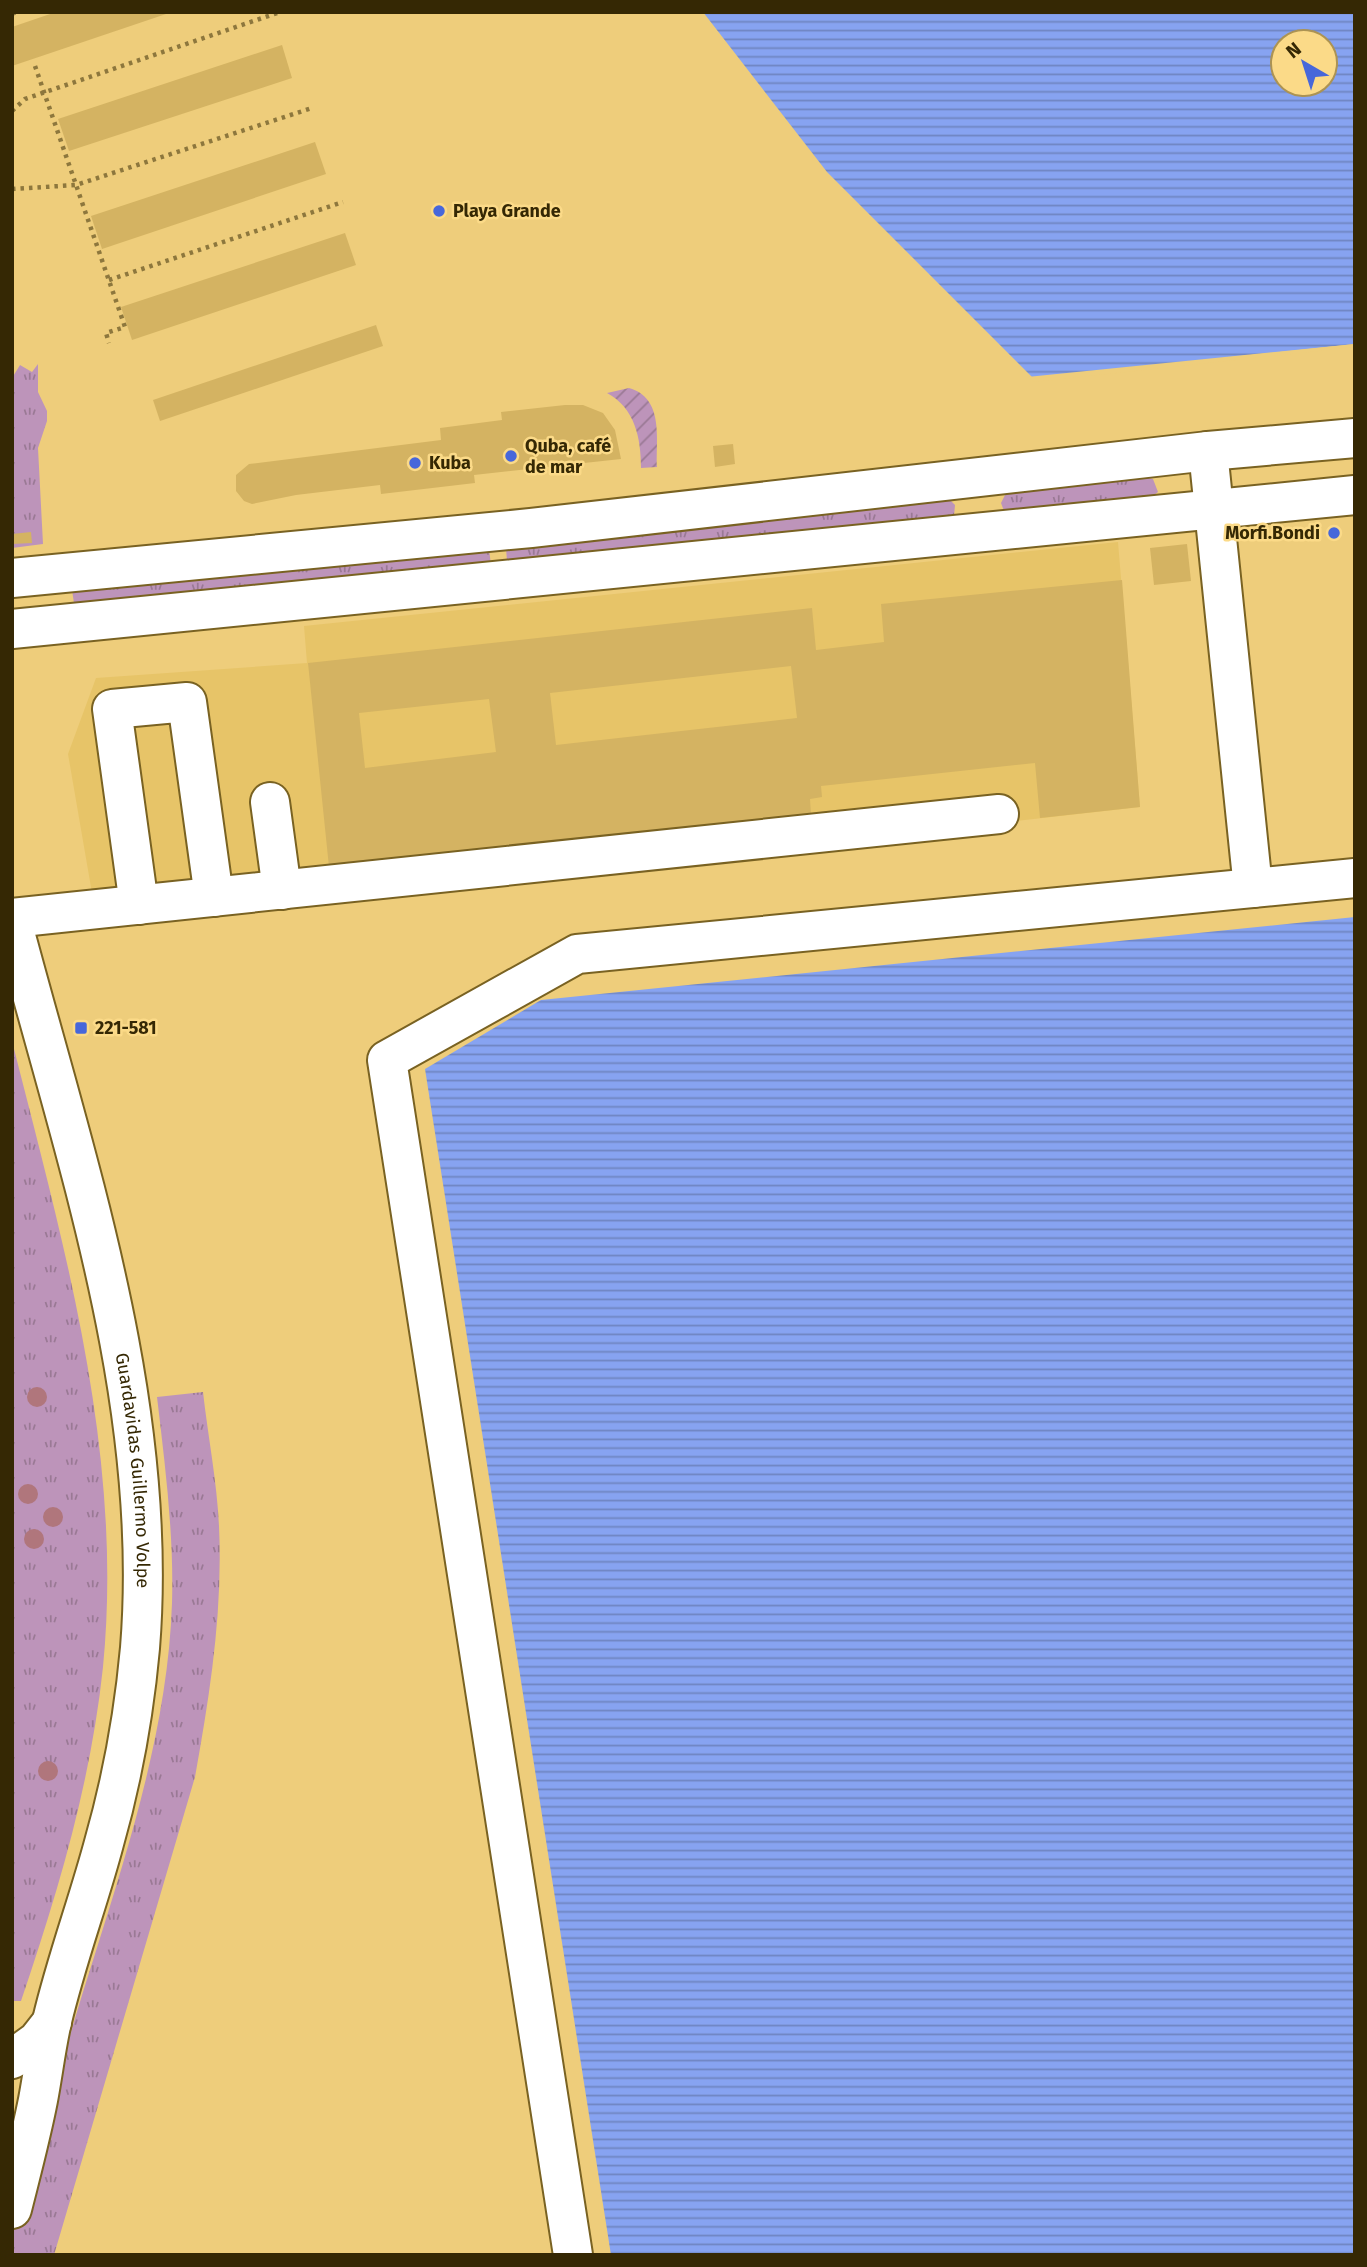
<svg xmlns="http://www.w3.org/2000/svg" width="1367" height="2267" font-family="'Fira Sans',sans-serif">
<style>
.built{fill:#e7c468}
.grass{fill:url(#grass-tufts)}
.garden{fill:url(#garden-furrows)}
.water{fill:url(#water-rules);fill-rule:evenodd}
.pier{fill:#eecd7b}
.building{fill:#d4b362;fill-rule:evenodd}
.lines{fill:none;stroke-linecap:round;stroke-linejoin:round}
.minor-casing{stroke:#796222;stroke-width:42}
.major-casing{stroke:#796222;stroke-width:42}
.path{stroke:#8d773d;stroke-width:4.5;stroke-dasharray:3.5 5;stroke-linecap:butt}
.minor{stroke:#fff;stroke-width:38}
.major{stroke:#fff;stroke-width:38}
.tree{fill:#b0767c}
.poi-dot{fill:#4767da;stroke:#fbda88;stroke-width:2.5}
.labels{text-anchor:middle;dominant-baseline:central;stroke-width:5;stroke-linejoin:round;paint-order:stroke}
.poi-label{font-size:18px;font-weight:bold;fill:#352804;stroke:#fbda88;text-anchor:start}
.street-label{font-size:18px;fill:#352804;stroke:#fbda88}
</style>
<defs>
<pattern id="grass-tufts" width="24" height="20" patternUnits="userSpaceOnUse" patternTransform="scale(1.75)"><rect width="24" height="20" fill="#bd94ba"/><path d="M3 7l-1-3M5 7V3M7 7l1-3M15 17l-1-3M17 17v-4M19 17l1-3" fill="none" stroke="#9a7995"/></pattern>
<pattern id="garden-furrows" width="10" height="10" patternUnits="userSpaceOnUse" patternTransform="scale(1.75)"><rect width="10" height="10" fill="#bd94ba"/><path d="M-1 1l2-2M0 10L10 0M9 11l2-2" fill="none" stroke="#9a7995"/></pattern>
<pattern id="water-rules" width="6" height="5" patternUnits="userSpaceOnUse" patternTransform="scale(1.75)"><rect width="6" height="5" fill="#87a3f1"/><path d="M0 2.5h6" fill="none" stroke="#6f85c1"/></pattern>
</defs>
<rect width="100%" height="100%" fill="#eecd7b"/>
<polygon class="built" points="1118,542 1140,807 332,898 92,893 68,754 96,678 307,663 304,626"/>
<g class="grass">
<polygon points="38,364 38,392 47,411 47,421 38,448 43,544 12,548 12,378 20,365 32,372"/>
<polygon points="1148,478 1153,479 1158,492 1150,498 1004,511 1001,503 1006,493"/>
<polygon points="949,499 955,505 954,516 507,562 506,547"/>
<polygon points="489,549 491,565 75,610 72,590"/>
<path d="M12,1041C64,1246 124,1454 103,1667C91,1782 58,1892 21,2001H12Z"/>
<path d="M203,1392C208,1437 217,1481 219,1526C223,1611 210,1694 195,1777L54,2255H12C12,2220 26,2185 36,2152C55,2086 74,2019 95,1954C131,1840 168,1723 172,1603C174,1534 165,1465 157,1397Z"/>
</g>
<path class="garden" d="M629,388C664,398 656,438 657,467L641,468C641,438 635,408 607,393Z"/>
<g class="water">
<path d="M703,12H1355V344L1033,378L827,172ZM1283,42H1325V84H1283Z"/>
<polygon points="1355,917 1355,2255 611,2255 425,1069 541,1000"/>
</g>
<polygon class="pier" points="1355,344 1355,347 1034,382 1027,377"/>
<g class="building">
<polygon points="56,12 169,12 169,13 12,66 12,27"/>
<polygon points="282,45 292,78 69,151 58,119"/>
<polygon points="315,142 326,174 102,249 91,216"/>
<polygon points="345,233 356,265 132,340 121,307"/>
<polygon points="376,325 383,346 160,421 153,400"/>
<polygon points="565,405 583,405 603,413 615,430 621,459 474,475 475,483 381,494 380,485 296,495 252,504 244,501 236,491 236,475 249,464 441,440 440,428 502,420 501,412"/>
<polygon points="733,444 735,464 715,467 713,446"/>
<polygon points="31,532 32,543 12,544 12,534"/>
<polygon points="1187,544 1191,581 1154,585 1150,548"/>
<path d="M1122,580L1140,807L1040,818L1035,763L821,786L822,797L810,799L811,815L329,867L308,663L812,608L816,650L884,642L881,604ZM791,666L797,718L556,745L550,693ZM489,699L496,752L365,768L359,713Z"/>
</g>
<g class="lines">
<g class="minor-casing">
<g id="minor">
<polyline points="1208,451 1253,888"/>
<polyline points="12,578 531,528 1208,451 1355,438"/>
<polyline points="12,629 1355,495"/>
<polyline points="270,802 282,890"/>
<polyline points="139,905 112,709 187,702 214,897"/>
<polyline points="12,918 999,814"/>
<polyline points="573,2255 387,1060 577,954 1355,878"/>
</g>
</g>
<g class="major-casing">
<g id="major">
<path id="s1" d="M12,921C74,1156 160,1401 140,1648C134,1714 122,1780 104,1843C88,1903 66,1961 52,2021C46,2047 43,2074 38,2100C31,2136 21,2173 12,2209"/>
<polyline points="12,2059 37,2041 52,2022"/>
</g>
</g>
<g class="path">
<polyline points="12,14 16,12"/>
<polyline points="35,66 125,327 106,333 109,343"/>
<polyline points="12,111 25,99 280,12"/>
<polyline points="12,189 76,185 312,108"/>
<polyline points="109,280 343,202"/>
</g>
<use href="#minor" class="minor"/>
<use href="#major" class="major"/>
</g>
<g class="tree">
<circle cx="37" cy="1397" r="10"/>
<circle cx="28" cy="1494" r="10"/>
<circle cx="53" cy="1517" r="10"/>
<circle cx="34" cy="1539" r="10"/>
<circle cx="48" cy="1771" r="10"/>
</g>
<g class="poi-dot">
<circle cx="439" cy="211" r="7"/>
<circle cx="511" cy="456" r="7"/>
<circle cx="415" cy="463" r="7"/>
<circle cx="1334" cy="533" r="7"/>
<rect x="74" y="1021" width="14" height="14" rx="3.5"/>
</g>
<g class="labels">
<g class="poi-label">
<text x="453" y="211">Playa Grande</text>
<text x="525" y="446">Quba, café<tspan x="525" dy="21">de mar</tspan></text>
<text x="429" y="463">Kuba</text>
<text x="1320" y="533" text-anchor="end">Morfi.Bondi</text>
<text x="95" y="1028">221-581</text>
</g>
<g class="street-label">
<text stroke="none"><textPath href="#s1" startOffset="564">Guardavidas Guillermo Volpe</textPath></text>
</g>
</g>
<rect width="1367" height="2267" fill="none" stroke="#352804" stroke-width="28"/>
<g transform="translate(1304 63) rotate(321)"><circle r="33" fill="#fbda88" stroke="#ac9353" stroke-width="2"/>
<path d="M0-5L12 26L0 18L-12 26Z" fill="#4767da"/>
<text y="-10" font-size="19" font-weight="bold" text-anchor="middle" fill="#352804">N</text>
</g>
</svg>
